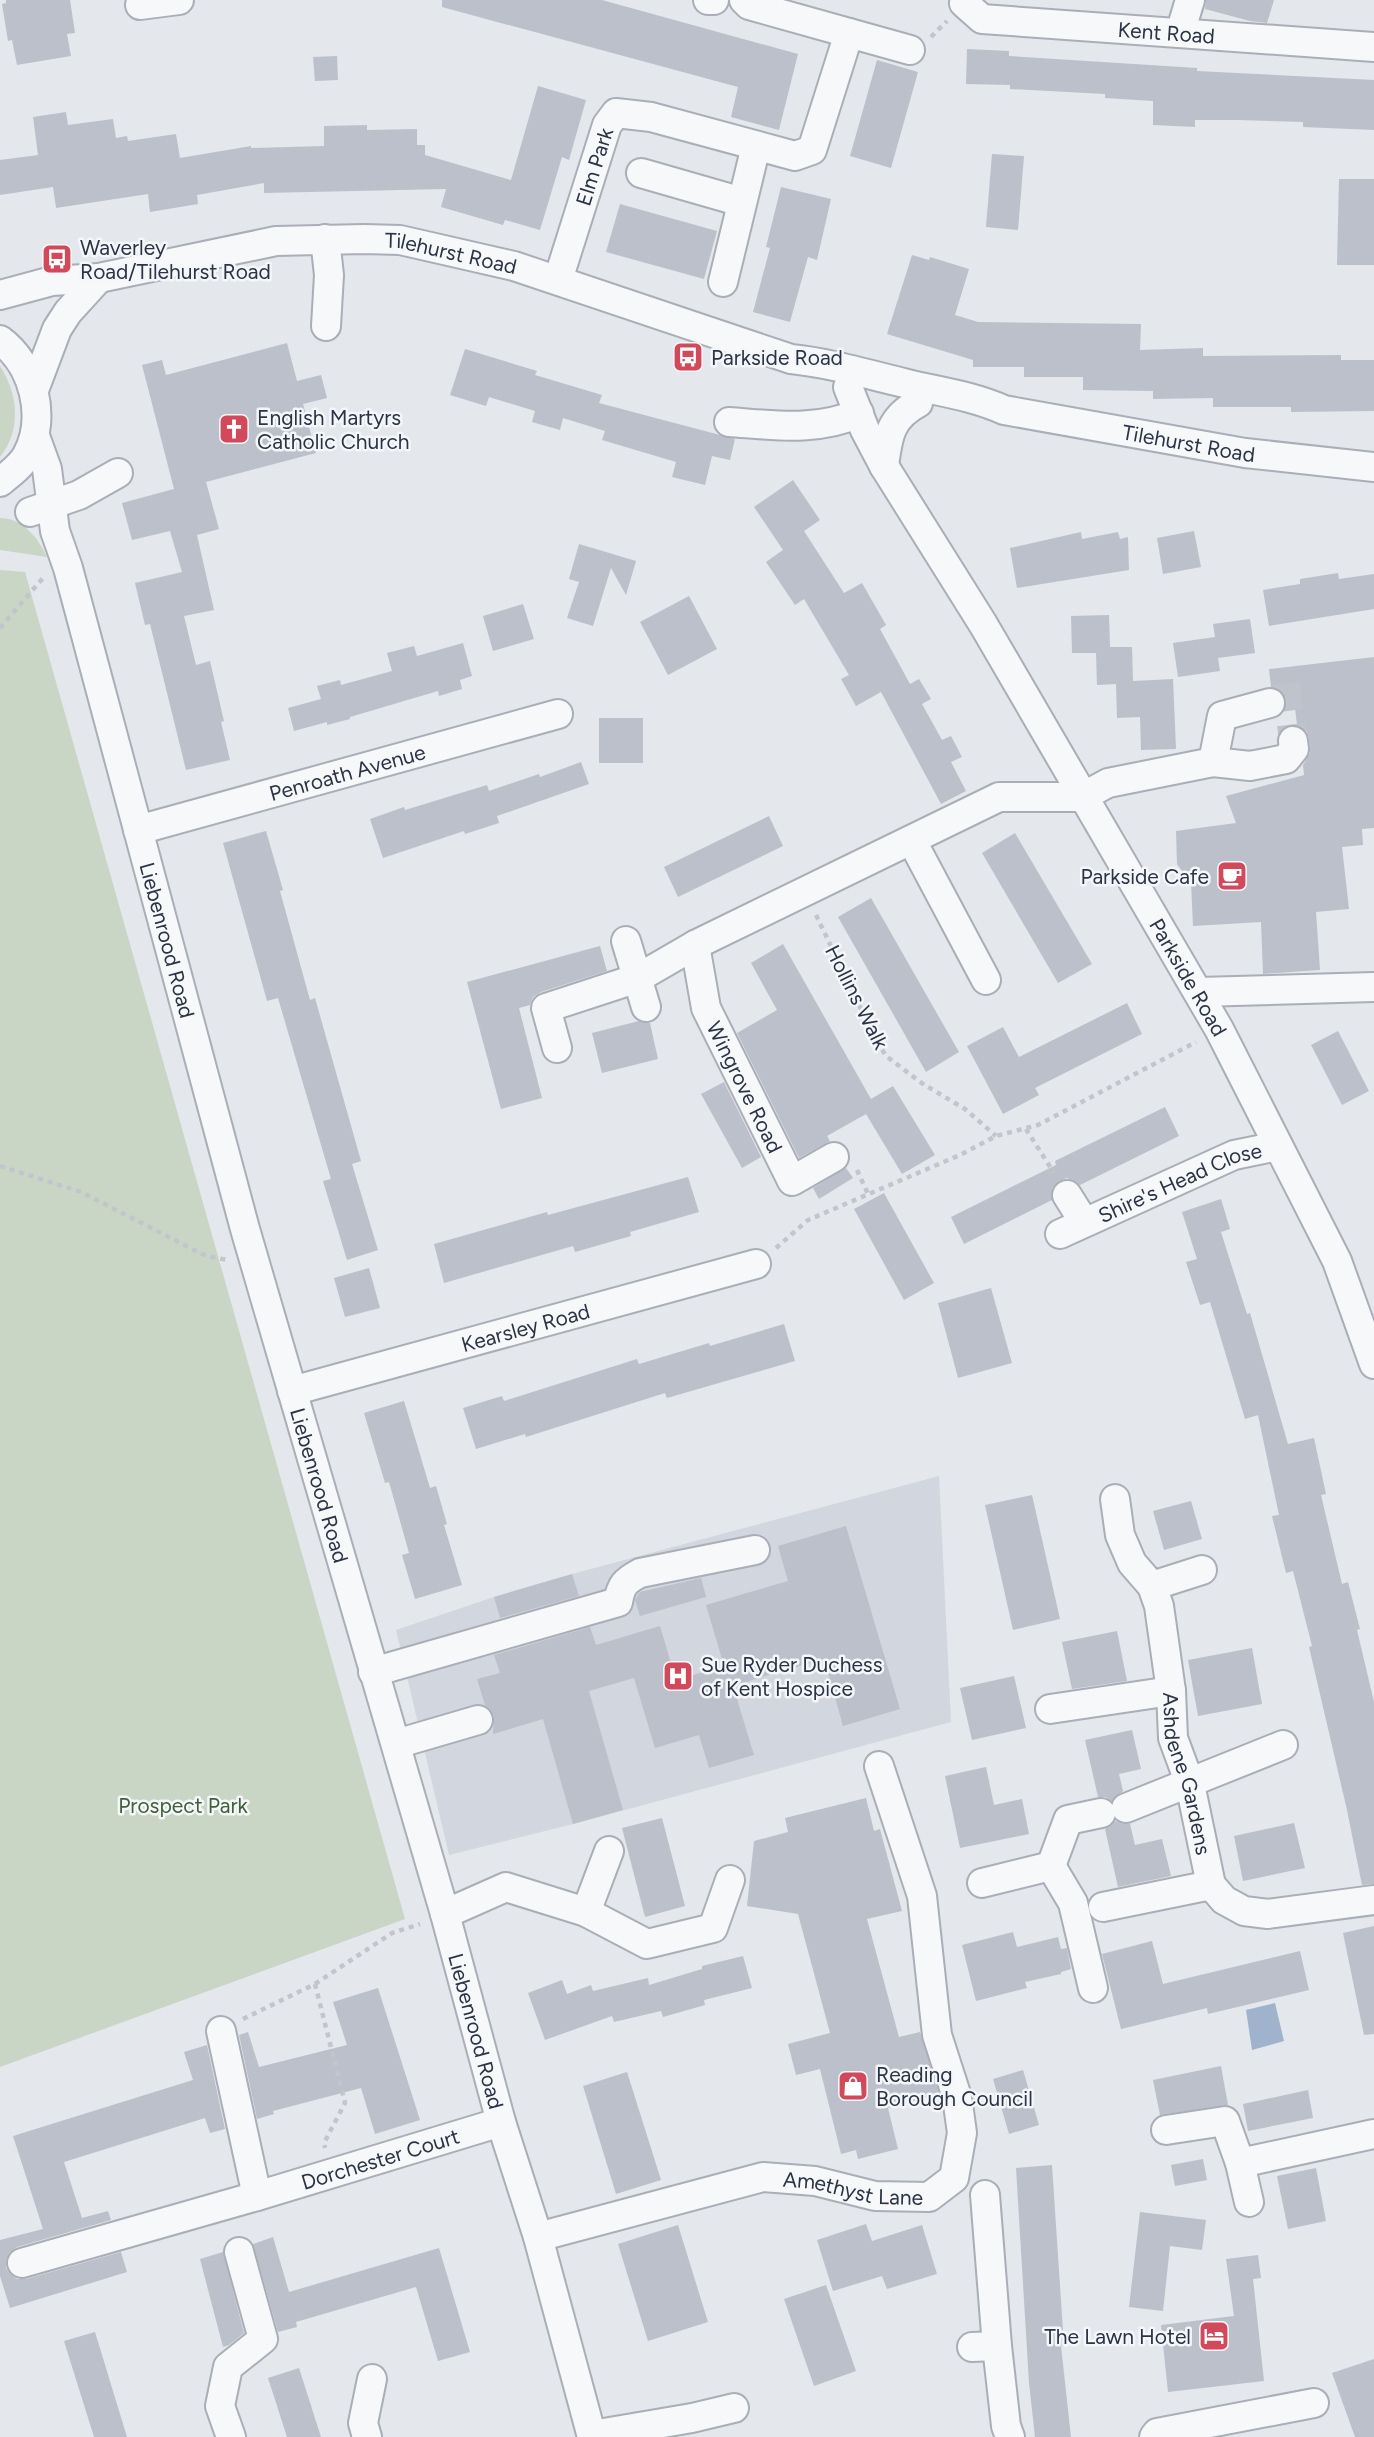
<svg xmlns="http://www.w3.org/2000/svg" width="1374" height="2437" font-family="Figtree,sans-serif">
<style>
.built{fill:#d2d6de}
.green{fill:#c9d6c5}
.water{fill:#9fb4cc}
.building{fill:#bbc0ca}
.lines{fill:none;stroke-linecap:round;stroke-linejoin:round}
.minor-tunnel{stroke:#bfc3cb;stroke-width:28;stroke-dasharray:28 14;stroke-linecap:butt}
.minor-casing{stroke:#a9aeb7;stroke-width:32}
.path{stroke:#c2c5cb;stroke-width:4.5;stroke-dasharray:5 5;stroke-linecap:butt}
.minor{stroke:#f7f8fa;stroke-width:28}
.labels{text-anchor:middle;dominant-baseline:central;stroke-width:5;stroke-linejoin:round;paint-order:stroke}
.street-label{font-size:21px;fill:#2b3445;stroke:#f4f6f9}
.poi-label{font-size:21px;fill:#2b3445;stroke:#f4f6f9;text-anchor:start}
.park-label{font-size:21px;fill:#3f6138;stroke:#f4f6f9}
</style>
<rect width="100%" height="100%" fill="#e4e7ec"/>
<polygon class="built" points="939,1476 951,1722 573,1824 449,1855 396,1630 494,1597 572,1574"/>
<g class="green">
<path d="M0,366C18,394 22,429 0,457Z"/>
<path d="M0,518C23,518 38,538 47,557L0,550Z"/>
<polygon points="0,570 25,572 405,1919 0,2067"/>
</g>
<polygon class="water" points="1275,2003 1284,2041 1252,2050 1246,2010"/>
<g class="building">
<polygon points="6,0 70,0 75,33 67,34 71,56 17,65 12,40 8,41 2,4 6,3"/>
<polygon points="442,0 602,0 798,54 779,130 731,117 738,87 442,7"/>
<polygon points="1206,0 1274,0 1267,23 1250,21 1205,9"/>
<polygon points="967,49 1009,51 1009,56 1197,68 1197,71 1374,80 1374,130 1303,127 1303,122 1238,120 1195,120 1195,127 1153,125 1153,101 1105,98 1105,94 1010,89 1010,85 966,84"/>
<polygon points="337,56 338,80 315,81 313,57"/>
<polygon points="877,60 918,72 891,168 850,156"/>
<polygon points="538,86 586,100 569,160 562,157 540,230 505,220 503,225 441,207 446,189 264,193 264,183 197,195 198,204 150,212 148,194 56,208 53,187 0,195 0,160 38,155 33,117 66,112 68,125 113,119 116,138 127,136 128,141 176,134 180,158 251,146 251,148 324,146 324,126 367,125 367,130 417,129 417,145 425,145 425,155 511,180"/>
<polygon points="992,154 1024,156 1018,230 986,227"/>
<polygon points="1339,179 1374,179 1374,265 1337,265"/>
<polygon points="781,187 831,199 817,260 808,257 790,322 753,312 770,248 766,247"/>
<polygon points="620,204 717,231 704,279 606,252"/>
<polygon points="912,255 929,260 930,257 969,269 955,315 978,322 1141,324 1140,350 1203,348 1203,356 1341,355 1341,360 1374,360 1374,411 1291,412 1291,407 1213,407 1213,398 1153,399 1153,391 1083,390 1083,377 1024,377 1024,367 973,367 973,360 887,334"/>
<polygon points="287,343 297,381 321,375 327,398 303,404 316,453 206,482 219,529 197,535 214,610 184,616 196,665 210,661 224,721 221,722 230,760 186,770 150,624 145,625 135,583 182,572 170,531 132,540 122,503 174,489 142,365 162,360 166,375"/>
<polygon points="465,349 537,371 535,375 602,395 599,403 735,439 730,460 712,456 705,485 672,477 676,462 602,440 605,431 563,418 560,430 532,422 535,411 489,397 486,406 450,395"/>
<polygon points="793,480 820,520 804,531 844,593 862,583 886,625 880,629 910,684 919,679 931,699 922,704 942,740 951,736 962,757 951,762 966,791 941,804 881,692 856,706 841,679 849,675 804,599 795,605 766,562 783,550 754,507"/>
<polygon points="1194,531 1201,567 1163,574 1157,538"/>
<polygon points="1081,532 1082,539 1118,532 1120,539 1128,537 1129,570 1017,588 1010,548"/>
<polygon points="579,544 636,561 626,595 611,568 593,626 567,618 579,582 569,579"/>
<polygon points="1338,573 1339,579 1374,574 1374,609 1269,626 1263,590 1300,584 1300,579"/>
<polygon points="689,596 717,649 668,675 640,622"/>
<polygon points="523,604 534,639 493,651 483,616"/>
<polygon points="1109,615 1110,647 1132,647 1133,681 1173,679 1176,749 1141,750 1140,717 1117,718 1116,684 1097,685 1096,653 1072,653 1071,616"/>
<polygon points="1250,619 1255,653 1218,658 1220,671 1178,677 1173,643 1215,637 1213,624"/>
<polygon points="463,643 472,676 460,680 462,689 439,696 438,691 350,717 350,719 327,725 327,722 294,731 288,708 321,699 317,686 340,680 341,685 392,671 387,653 414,646 417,656"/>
<polygon points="1374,657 1374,828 1362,829 1363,845 1342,847 1349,909 1316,912 1320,970 1263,974 1261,922 1193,926 1191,883 1177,864 1176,831 1236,823 1226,796 1304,775 1303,765 1310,753 1309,738 1306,730 1297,725 1293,690 1281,691 1271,687 1269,669"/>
<rect x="599" y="718" width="44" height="45"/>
<polygon points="581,762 589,784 497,816 499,823 465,834 464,831 383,858 370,819 404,807 405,810 487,785 489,791 539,774 540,777"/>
<polygon points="769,816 783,846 678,897 664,867"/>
<polygon points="266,831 283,890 280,891 310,1000 315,998 361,1161 352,1164 378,1250 347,1260 323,1181 331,1179 278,998 267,1001 223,843"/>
<polygon points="1015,833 1092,964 1058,983 982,853"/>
<polygon points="871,898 959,1052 926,1072 838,917"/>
<polygon points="783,944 871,1099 893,1086 935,1155 902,1174 866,1114 827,1136 830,1141 799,1158 737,1033 777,1010 751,963"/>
<polygon points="600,946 607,971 541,992 533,997 530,1005 519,1008 542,1098 501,1109 467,982"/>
<polygon points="1127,1003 1142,1034 1035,1088 1039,1095 1003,1114 967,1046 1003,1027 1019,1057"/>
<polygon points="639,1021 650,1023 658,1059 602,1073 592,1033"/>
<polygon points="1338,1031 1369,1091 1342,1105 1311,1045"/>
<polygon points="724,1082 761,1157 742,1168 701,1094"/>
<polygon points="1165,1107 1179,1136 1080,1185 1067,1178 1059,1181 1052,1188 1052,1200 964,1244 951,1217 1056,1165 1055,1161"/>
<polygon points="846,1168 853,1178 819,1199 813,1188"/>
<polygon points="688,1177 699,1212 630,1232 631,1236 575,1252 573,1246 444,1283 434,1244 547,1212 548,1215"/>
<polygon points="884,1193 934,1283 904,1300 854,1209"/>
<polygon points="1221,1199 1230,1229 1221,1232 1247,1314 1250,1313 1288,1444 1314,1438 1326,1494 1321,1495 1342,1584 1348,1582 1360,1629 1357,1630 1374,1702 1374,1884 1362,1885 1347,1810 1309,1647 1312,1646 1293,1571 1286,1573 1272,1516 1279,1515 1258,1415 1245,1419 1210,1302 1200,1305 1186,1262 1197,1259 1182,1212"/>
<polygon points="369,1268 380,1308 345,1317 334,1278"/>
<polygon points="991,1288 1012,1363 958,1378 938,1303"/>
<polygon points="784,1324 795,1361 667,1398 665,1393 526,1437 525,1434 476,1449 463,1408 502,1396 504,1401 637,1359 639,1364 709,1343 710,1346"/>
<polygon points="404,1401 430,1488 436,1486 447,1524 444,1525 462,1585 415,1599 402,1555 409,1553 389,1482 385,1483 364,1413"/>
<polygon points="1032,1495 1060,1619 1013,1630 985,1505"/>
<polygon points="1191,1501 1202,1539 1164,1550 1153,1511"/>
<polygon points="846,1526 900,1709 843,1726 824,1659 775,1673 733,1686 754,1755 709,1768 699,1735 655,1748 634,1678 589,1691 623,1810 573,1824 543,1719 493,1734 494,1716 490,1709 485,1705 477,1679 500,1673 494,1655 590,1627 596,1645 660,1626 676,1680 724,1666 706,1605 788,1581 778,1546"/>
<polygon points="572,1574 579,1596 500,1618 494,1597"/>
<polygon points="701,1578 706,1597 640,1616 635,1600 640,1592"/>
<polygon points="1117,1631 1127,1681 1072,1689 1062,1642"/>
<polygon points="1252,1648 1262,1704 1198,1716 1188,1660"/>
<polygon points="1014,1676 1026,1728 972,1740 960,1688"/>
<polygon points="1132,1730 1141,1769 1119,1774 1123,1791 1112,1801 1105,1797 1098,1797 1085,1740"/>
<polygon points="986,1767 994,1805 1022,1799 1029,1834 960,1848 945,1776"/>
<polygon points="866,1798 874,1831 880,1829 902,1911 867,1919 899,2037 920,2032 939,2094 888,2108 898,2149 858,2159 856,2150 841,2154 820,2069 796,2075 788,2044 830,2033 798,1914 747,1906 754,1841 788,1832 785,1818"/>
<polygon points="662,1818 685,1906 645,1917 622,1828"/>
<polygon points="1115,1821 1123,1824 1130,1824 1135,1845 1162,1839 1171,1876 1118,1887 1105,1829"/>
<polygon points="1294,1823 1305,1868 1243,1881 1234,1836"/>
<polygon points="1374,1926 1374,2034 1364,2035 1343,1933"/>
<polygon points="1013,1932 1017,1947 1058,1937 1061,1949 1067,1948 1071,1969 1061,1972 1061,1974 1025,1982 1027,1988 976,2001 962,1945"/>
<polygon points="1152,1941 1163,1984 1300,1951 1309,1990 1208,2014 1207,2008 1121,2029 1102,1954"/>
<polygon points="743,1956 752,1988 704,2000 705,2005 663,2017 661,2011 614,2022 612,2016 545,2040 528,1993 562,1980 567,1994 591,1985 593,1991 648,1978 649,1985 702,1969 702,1966"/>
<polygon points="378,1988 420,2120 375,2134 361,2088 273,2111 274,2114 257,2119 239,2035 248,2032 259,2067 347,2045 333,2002"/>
<polygon points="207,2045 225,2129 210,2133 205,2118 64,2162 82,2218 108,2211 111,2220 17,2247 10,2252 6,2260 6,2268 10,2274 17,2279 26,2279 121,2252 127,2272 10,2308 0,2276 0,2240 43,2229 13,2136 193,2080 184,2052"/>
<polygon points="1221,2066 1228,2105 1160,2115 1153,2080"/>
<polygon points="1023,2070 1039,2125 1009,2134 993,2079"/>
<polygon points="627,2072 661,2180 616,2194 583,2086"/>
<polygon points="1308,2090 1313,2118 1248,2131 1243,2104"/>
<polygon points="1203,2159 1207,2180 1175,2186 1171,2165"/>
<polygon points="1052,2165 1064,2346 1061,2346 1071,2437 1035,2437 1029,2383 1016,2168"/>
<polygon points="1316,2168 1326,2221 1288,2229 1277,2176"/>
<polygon points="1140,2212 1206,2220 1202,2250 1170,2246 1163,2311 1129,2307"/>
<polygon points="866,2224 872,2241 922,2225 937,2274 887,2289 882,2276 833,2291 817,2240"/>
<polygon points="678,2225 708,2322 648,2341 618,2244"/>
<polygon points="273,2237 289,2292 439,2248 470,2352 438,2361 416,2287 296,2322 297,2327 278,2332 253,2244"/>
<polygon points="223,2252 244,2333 229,2345 223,2347 200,2259"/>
<polygon points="1258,2255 1261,2278 1253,2279 1264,2381 1168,2392 1161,2325 1234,2316 1226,2259"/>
<polygon points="826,2285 856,2371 814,2386 784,2299"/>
<polygon points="95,2332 127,2437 94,2437 64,2341"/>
<polygon points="1374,2359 1374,2437 1355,2437 1332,2373"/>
<polygon points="299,2368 321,2437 287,2437 268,2378"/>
</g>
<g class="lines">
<polyline class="minor-tunnel" points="1286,683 1293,741"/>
<g class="minor-casing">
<g id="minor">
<polyline points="708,0 714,0"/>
<polyline points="744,0 749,5 849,33"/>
<path id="s1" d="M965,0L964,3L982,19L1374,47"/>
<polyline points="140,5 179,0"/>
<polyline points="1180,33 1190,0"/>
<polyline points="641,173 742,202"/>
<polyline points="325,239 329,275 326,326"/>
<path id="s2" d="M558,280L607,125L616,113L651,117L795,156L812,150L849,33L910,50"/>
<polyline points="723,282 756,146"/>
<path id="s3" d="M0,295L52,281L99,278L276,241L364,239L400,240L514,266L791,359C830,363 866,374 904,383C939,392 970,395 1004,410L1245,453L1374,467"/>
<path d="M0,340C34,365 47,417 27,455C21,466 10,474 0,482"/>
<path id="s4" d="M848,387L865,430L884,466L983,624L1219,1029L1337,1261L1374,1364"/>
<polyline points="34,390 57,329 68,312 99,278"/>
<path d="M729,422C773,425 817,432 859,413"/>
<path id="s5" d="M35,436L47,469L55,531L68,568L245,1229L445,1914L501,2122L538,2237L592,2437"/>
<path d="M884,466C888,436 890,418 918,403"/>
<polyline points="30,512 79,495 118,473"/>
<polyline points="1213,762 1250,766 1286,759 1294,749 1293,741"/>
<path id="s6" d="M138,830L558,714"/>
<polyline points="912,841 986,980"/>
<polyline points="626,941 646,1007"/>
<path id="s7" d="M695,945L706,1008L792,1181L834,1157"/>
<polyline points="1199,992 1374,987"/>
<polyline points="557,1048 546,1008 638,978 695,945 999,797 1082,797 1108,783 1213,762 1222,716 1270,703"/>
<polyline points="1067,1195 1084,1222"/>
<path id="s8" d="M1060,1234L1234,1155L1278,1146"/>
<path id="s9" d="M292,1391L756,1264"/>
<path id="s10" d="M1115,1499L1120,1535L1132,1563L1152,1586L1159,1606L1171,1691L1173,1738L1190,1784L1211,1885L1224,1900L1244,1911L1268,1914L1374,1900"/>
<polyline points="1152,1586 1202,1570"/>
<path d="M373,1672L618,1602C621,1585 625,1581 640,1573L755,1550"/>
<polyline points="1050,1709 1171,1691"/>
<polyline points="396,1744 478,1720"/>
<polyline points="1126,1808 1283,1745"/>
<polyline points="1051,1866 1073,1903 1093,1988"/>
<polyline points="982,1883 1051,1866 1068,1820 1101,1813"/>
<polyline points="1103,1907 1211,1885"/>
<polyline points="586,1912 609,1851"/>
<polyline points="445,1914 506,1887 586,1912 647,1944 713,1928 730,1880"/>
<polyline points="221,2031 257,2196"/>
<polyline points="1166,2130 1225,2121 1240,2163 1249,2202"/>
<polyline points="1240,2163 1374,2134"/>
<polyline points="985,2195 997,2346 1006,2426 1010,2437"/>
<path id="s11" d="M538,2237L763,2177L815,2181L875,2196L929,2197L954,2178L962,2133L957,2097L937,2035L922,1896L879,1766"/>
<path id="s12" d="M22,2263L257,2196L501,2122"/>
<polyline points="972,2347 997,2346"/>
<polyline points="592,2435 692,2418 734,2408"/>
<polyline points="231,2437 220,2406 228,2367 263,2339 239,2252"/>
<polyline points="367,2437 363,2423 372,2379"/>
<polyline points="1154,2437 1157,2433 1314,2403"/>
</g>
</g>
<g class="path">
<polyline points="931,37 947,21"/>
<polyline points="0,628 43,578"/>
<polyline points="816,915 871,1030 886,1056 923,1084 965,1109 996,1136"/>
<polyline points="1026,1129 1054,1173"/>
<polyline points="0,1166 81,1192 206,1256 228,1260"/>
<polyline points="857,1170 868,1194"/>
<polyline points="776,1248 808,1220 960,1155 996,1136 1038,1125 1196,1042"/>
<polyline points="315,1984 392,1933 420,1924"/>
<polyline points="243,2019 315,1984 345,2103 324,2143 325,2148"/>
</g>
<use href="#minor" class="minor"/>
</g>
<defs>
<g id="bus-square" transform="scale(1.575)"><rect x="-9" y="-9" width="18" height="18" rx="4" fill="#d1495b" stroke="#f4f6f9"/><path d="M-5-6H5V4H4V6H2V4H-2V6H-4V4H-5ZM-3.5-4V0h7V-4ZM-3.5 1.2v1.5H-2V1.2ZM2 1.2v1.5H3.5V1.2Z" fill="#fff"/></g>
<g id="church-square" transform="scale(1.575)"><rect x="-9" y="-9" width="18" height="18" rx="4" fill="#d1495b" stroke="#f4f6f9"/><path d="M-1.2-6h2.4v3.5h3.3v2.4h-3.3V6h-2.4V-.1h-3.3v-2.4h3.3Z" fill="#fff"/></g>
<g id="cafe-square" transform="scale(1.575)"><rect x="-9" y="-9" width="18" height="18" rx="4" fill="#d1495b" stroke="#f4f6f9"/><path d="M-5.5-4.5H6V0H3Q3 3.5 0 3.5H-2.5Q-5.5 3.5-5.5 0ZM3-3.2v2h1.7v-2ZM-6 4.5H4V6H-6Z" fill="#fff"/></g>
<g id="hospital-square" transform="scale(1.575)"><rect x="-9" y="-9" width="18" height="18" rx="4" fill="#d1495b" stroke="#f4f6f9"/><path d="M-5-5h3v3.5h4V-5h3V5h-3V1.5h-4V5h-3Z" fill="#fff"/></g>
<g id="shop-square" transform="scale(1.575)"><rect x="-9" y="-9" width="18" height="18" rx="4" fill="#d1495b" stroke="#f4f6f9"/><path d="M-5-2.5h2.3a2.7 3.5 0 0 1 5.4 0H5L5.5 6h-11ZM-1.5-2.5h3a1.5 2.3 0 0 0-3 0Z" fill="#fff"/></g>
<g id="hotel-square" transform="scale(1.575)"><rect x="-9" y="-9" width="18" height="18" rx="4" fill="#d1495b" stroke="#f4f6f9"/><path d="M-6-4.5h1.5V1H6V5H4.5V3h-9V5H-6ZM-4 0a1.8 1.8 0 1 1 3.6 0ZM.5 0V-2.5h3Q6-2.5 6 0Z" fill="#fff"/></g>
</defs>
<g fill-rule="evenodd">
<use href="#bus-square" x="57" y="259"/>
<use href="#bus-square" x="688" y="357"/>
<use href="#church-square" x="234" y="429"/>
<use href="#cafe-square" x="1232" y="876"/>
<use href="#hospital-square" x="678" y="1676"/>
<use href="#shop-square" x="853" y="2086"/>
<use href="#hotel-square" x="1214" y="2336"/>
</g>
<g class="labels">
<g class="street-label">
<text stroke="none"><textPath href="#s1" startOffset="212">Kent Road</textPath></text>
<text stroke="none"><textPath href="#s2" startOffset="119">Elm Park</textPath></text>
<text stroke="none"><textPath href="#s3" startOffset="458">Tilehurst Road</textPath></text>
<text stroke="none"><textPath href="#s3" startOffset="1222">Tilehurst Road</textPath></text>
<text stroke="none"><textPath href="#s6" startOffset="217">Penroath Avenue</textPath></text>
<text stroke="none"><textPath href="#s5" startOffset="522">Liebenrood Road</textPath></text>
<text stroke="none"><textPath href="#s4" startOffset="682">Parkside Road</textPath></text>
<text transform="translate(857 997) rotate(63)">Hollins Walk</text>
<text stroke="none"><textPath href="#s7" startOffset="152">Wingrove Road</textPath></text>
<text stroke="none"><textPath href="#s8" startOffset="131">Shire's Head Close</textPath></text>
<text stroke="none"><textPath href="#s9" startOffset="242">Kearsley Road</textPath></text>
<text stroke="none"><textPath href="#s5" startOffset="1088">Liebenrood Road</textPath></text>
<text stroke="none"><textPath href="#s10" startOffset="289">Ashdene Gardens</textPath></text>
<text stroke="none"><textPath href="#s5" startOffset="1656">Liebenrood Road</textPath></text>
<text stroke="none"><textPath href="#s12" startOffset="373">Dorchester Court</textPath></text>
<text stroke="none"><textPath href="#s11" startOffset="324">Amethyst Lane</textPath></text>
</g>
<g class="poi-label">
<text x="80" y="247">Waverley<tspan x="80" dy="24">Road/Tilehurst Road</tspan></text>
<text x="711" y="357">Parkside Road</text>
<text x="257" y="417">English Martyrs<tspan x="257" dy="24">Catholic Church</tspan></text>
<text x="1209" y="876" text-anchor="end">Parkside Cafe</text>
<text x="701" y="1664">Sue Ryder Duchess<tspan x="701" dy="24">of Kent Hospice</tspan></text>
<text x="876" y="2074">Reading<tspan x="876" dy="24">Borough Council</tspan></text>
<text x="1191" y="2336" text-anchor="end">The Lawn Hotel</text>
</g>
<g class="park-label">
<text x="183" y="1805">Prospect Park</text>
</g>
</g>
</svg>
